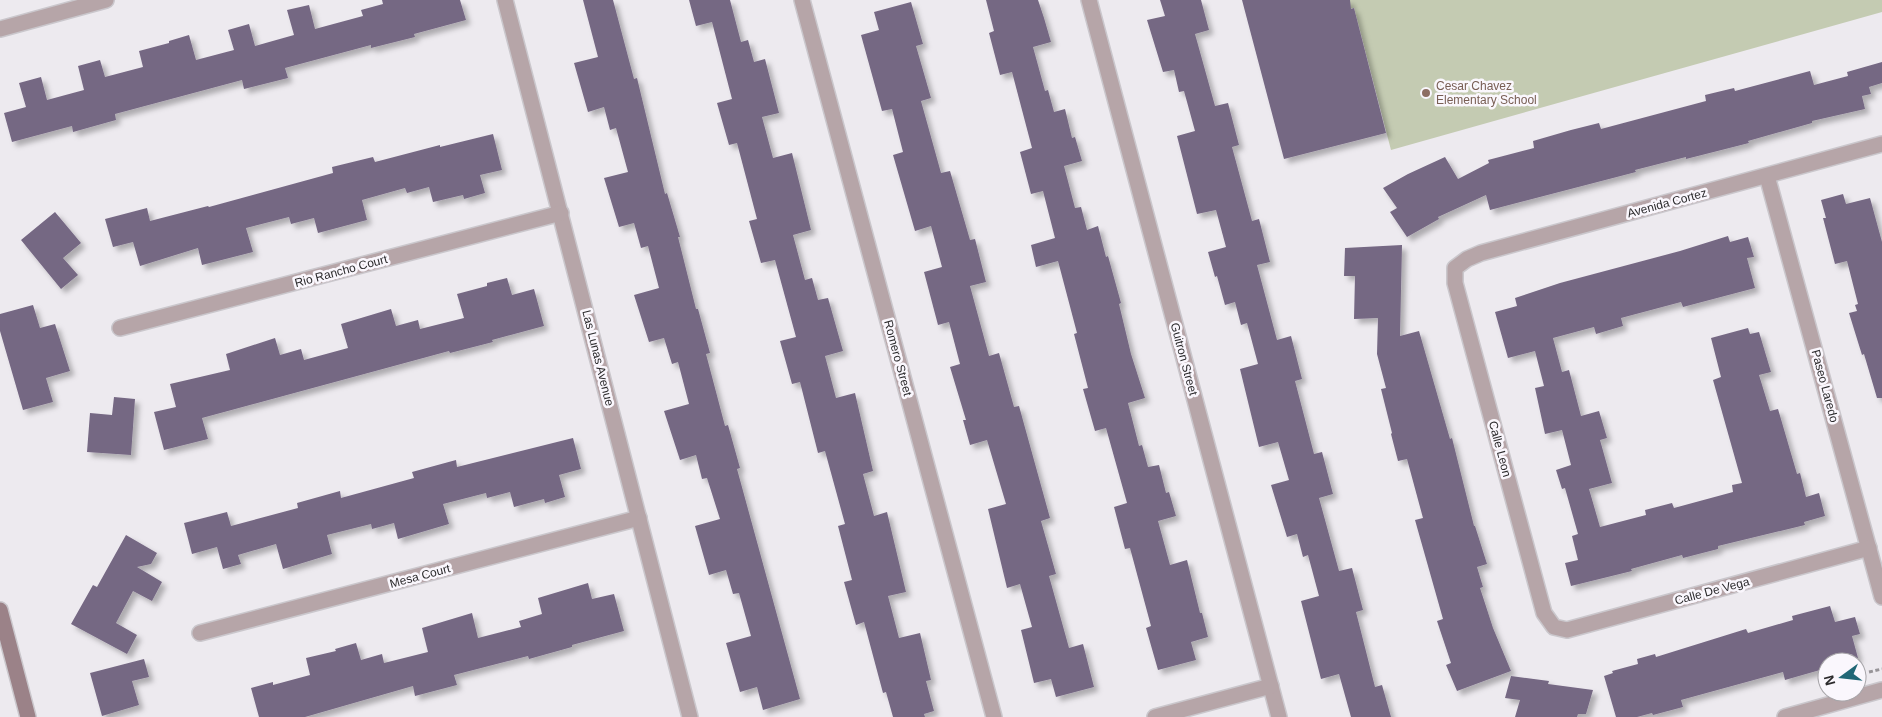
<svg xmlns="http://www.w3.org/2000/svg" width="1882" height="717" font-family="Helvetica,sans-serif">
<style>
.green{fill:#c4cbb2}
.building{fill:#756783;filter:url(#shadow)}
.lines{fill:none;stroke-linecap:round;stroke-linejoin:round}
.street-casing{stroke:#cac7cc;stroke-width:18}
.secondary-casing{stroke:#cac7cc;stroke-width:18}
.path{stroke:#979498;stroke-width:3;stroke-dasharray:4 2.5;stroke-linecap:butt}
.street{stroke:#b6a5a8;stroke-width:15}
.secondary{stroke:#9b8288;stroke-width:15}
.education-dot{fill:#8d6e63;stroke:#faf7fd;stroke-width:2}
.labels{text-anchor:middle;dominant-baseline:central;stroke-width:5;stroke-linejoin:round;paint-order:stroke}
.education-label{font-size:12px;fill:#785e54;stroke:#faf7fd;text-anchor:start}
.street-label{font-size:12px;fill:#2b2a2c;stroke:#faf7fd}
</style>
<defs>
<filter id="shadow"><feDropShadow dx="4.5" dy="4.5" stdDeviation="2.5" flood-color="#0004"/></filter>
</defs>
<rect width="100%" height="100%" fill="#edeaef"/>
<polygon class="green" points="1299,0 1882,0 1882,12 1391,150 1354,8 1305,20"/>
<g class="building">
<polygon points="382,0 460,0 466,20 414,34 415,37 371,48 371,45 285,68 288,78 244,89 242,80 115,114 116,120 73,132 72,126 12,142 4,113 26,107 19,83 41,77 47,100 84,90 78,66 100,60 105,77 143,67 139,51 169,43 169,41 189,35 196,60 234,50 228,30 249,24 255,46 294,35 287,10 309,5 315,29 363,16 361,10 383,4"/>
<polygon points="583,0 613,0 634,79 637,78 665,194 667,193 680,237 678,237 696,309 698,309 710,353 706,354 725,426 728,425 740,468 737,469 800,699 763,710 757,687 740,692 726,643 751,636 739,593 733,594 726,570 709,575 695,526 720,519 707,478 702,479 696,455 680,460 664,411 689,404 678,362 672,364 664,338 649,342 634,295 659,288 648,246 641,248 634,223 619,227 604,178 628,172 616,128 610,130 604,107 588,112 574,63 598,57"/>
<polygon points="689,0 730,0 741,42 748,40 754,62 765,59 779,113 762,117 773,158 792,153 811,230 793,235 805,280 812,278 818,300 828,298 843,351 825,356 836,398 855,393 873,471 863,474 874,516 887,512 906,592 888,596 899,638 920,633 931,680 926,681 934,711 924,714 925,717 893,717 886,692 883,693 864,622 856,625 844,582 852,580 838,526 845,524 825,451 818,453 800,382 792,384 780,341 796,337 775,260 761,263 749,221 757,219 737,143 729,145 717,103 732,99 712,22 696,26"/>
<polygon points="986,0 1038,0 1044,18 1051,42 1033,47 1045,91 1048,90 1054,112 1065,109 1072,138 1075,137 1082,161 1064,166 1075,208 1081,207 1087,230 1098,226 1106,257 1108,256 1121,303 1119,304 1131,354 1145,398 1128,403 1139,446 1142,445 1148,467 1159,465 1166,493 1169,492 1176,516 1158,521 1170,565 1187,560 1200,613 1202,613 1208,637 1191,642 1196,660 1158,670 1146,628 1151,626 1130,548 1125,549 1114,507 1127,503 1106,428 1095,431 1083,389 1088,388 1074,334 1077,333 1058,261 1036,267 1031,245 1055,238 1043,191 1031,194 1020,152 1032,148 1012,72 1000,75 989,33 994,31"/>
<polygon points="1160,0 1201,0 1209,30 1195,34 1215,106 1228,103 1239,145 1232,147 1252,221 1259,219 1270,262 1257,265 1277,340 1291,336 1302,379 1295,381 1314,454 1322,452 1333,494 1319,498 1339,571 1352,568 1363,610 1356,612 1375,687 1382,685 1391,717 1351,717 1339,674 1321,679 1301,601 1319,596 1308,555 1303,557 1297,534 1287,537 1271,485 1289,480 1278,442 1259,447 1240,369 1258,364 1247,323 1241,325 1235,302 1225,305 1217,276 1215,277 1208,252 1226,247 1216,210 1197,214 1177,136 1195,131 1184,91 1179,92 1174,70 1163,72 1147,20 1165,16"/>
<polygon points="1242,0 1350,0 1351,9 1354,8 1386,133 1284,159"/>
<polygon points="911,2 923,44 916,46 931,98 921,101 941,173 950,171 970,240 975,239 986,282 970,286 989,356 999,353 1014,407 1019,406 1050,518 1041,521 1056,574 1049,576 1069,648 1083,644 1094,687 1056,697 1051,679 1034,683 1021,630 1032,627 1020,584 1007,588 988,509 1006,504 987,440 970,445 963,420 966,420 950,367 960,364 949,322 938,325 924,272 942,267 931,226 915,231 893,155 903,152 892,109 882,111 861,35 879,30 874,12"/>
<polygon points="1882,62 1882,83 1869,87 1871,94 1862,96 1865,109 1812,121 1812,123 1748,141 1749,143 1686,159 1686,157 1635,170 1636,172 1490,210 1486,195 1438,217 1439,219 1407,237 1390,212 1397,208 1383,188 1408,174 1445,157 1458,179 1489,163 1488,160 1534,148 1533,141 1571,130 1599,123 1601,129 1706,101 1705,95 1734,88 1735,91 1810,71 1814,85 1848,76 1847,72"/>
<polygon points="493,134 502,170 480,175 485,193 464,199 463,195 433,202 429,187 407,193 405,188 362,200 367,220 318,233 314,218 291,224 289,217 246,228 253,252 202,265 198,248 140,266 133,242 113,247 105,219 147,208 150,221 208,206 209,207 333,173 332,167 373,157 375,162 440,145 440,147"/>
<polygon points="1843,194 1846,204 1870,198 1882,242 1882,398 1877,398 1864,354 1862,355 1849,313 1857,311 1855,305 1858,304 1847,261 1835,264 1823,218 1826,218 1821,200"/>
<polygon points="55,212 81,243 63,258 78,275 61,289 21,240"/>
<polygon points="1728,236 1730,242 1748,237 1754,257 1747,258 1755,288 1683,307 1681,302 1621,318 1623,326 1596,334 1594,327 1553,338 1562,372 1569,370 1581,416 1599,411 1607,438 1600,440 1612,483 1589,489 1600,527 1646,515 1645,510 1672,503 1674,508 1733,492 1732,485 1742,483 1713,380 1721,377 1711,338 1748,328 1750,334 1759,332 1771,372 1759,375 1770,411 1778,409 1797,474 1800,473 1806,497 1819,493 1825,516 1804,522 1805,525 1718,546 1718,549 1683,558 1682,555 1631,569 1632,571 1571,586 1565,563 1578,560 1572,536 1578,534 1565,488 1562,489 1556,470 1571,465 1562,430 1545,434 1535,388 1544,386 1535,351 1508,358 1495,312 1517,306 1515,298 1560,283 1680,251"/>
<polygon points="1402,245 1400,336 1419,331 1450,439 1452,438 1474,526 1475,526 1487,564 1477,567 1483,587 1480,588 1493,628 1511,671 1457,691 1446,665 1451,663 1437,621 1443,619 1415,520 1423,518 1407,459 1398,461 1391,434 1392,433 1381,389 1386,388 1377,354 1378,318 1354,319 1355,276 1344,276 1345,248"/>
<polygon points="507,278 512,295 534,289 544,326 492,340 493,342 450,353 449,351 202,418 208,439 164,450 154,412 176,407 170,384 230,370 226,354 275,338 280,355 301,349 304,360 348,348 341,324 391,309 396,326 418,320 420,329 464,318 457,294 487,286 487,283"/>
<polygon points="33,305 40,328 55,324 70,371 46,378 53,402 23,410 0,331 0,314"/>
<polygon points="114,397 135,399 131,455 87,452 90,413 112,415"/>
<polygon points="573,438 581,469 559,475 565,497 545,503 544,499 514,507 510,492 487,498 486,493 443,504 449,524 398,539 394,523 372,529 371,524 327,535 332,554 283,569 276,544 238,555 241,564 223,569 217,547 192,554 184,523 227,512 231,526 298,508 297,503 340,491 341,498 414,478 412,472 456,460 457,467"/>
<polygon points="126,535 157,553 151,564 137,567 162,582 152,601 133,591 116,623 137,635 127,654 71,624 93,585 97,587"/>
<polygon points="588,583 592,599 614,594 624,631 572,645 572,647 529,659 528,656 454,675 457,685 415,696 413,686 305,717 259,717 251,688 273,682 273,685 310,675 306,658 336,651 335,649 356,643 361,660 382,654 384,663 428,652 422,628 472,613 478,638 521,627 519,621 542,614 538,598"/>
<polygon points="1830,606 1835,622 1855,617 1860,634 1852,636 1858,658 1845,662 1827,662 1827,668 1785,680 1783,672 1681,700 1683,707 1653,715 1652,713 1637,717 1616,717 1604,676 1613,673 1612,671 1638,664 1637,659 1655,654 1656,657 1746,629 1748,633 1793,620 1792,616"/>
<polygon points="144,659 149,677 132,681 139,705 102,716 90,673"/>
<polygon points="1511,676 1549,681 1548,684 1593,690 1586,714 1578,714 1577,717 1515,717 1520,700 1505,698"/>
</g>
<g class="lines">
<g class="street-casing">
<g id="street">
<polyline points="505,0 690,717"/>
<polyline points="802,0 994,717"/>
<polyline points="1089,0 1279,717"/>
<polyline points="0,29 106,0"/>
<polyline points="1767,176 1882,597"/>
<polyline points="120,328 561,213"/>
<polyline points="1869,548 1567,630 1554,627 1544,613 1455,283 1455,268 1467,259 1481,253 1882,144"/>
<polyline points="200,633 639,518"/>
<polyline points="1155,717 1271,686"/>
<polyline points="1785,717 1882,690"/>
</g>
</g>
<g class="secondary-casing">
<polyline id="secondary" points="0,610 28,717"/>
</g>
<polyline class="path" points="1869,672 1882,669"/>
<use href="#street" class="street"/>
<use href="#secondary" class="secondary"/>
</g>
<circle class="education-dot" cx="1426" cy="93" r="5"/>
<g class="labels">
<g class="education-label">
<text x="1436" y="86">Cesar Chavez<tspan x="1436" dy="14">Elementary School</tspan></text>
</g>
<g class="street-label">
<text transform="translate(1667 203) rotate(-15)">Avenida Cortez</text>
<text transform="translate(341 271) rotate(-15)">Rio Rancho Court</text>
<text transform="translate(598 358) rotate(76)">Las Lunas Avenue</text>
<text transform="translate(898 358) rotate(75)">Romero Street</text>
<text transform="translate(1184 359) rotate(75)">Guitron Street</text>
<text transform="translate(1825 386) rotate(75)">Paseo Laredo</text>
<text transform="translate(1500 449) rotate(75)">Calle Leon</text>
<text transform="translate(420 576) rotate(-15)">Mesa Court</text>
<text transform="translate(1712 591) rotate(-15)">Calle De Vega</text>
</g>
</g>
<g transform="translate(1842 677) rotate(255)"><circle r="24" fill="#faf7fd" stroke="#a7a5a9"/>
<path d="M0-4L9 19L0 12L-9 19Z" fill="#206776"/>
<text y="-8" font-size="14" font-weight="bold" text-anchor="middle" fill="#2b2a2c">N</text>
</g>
</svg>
